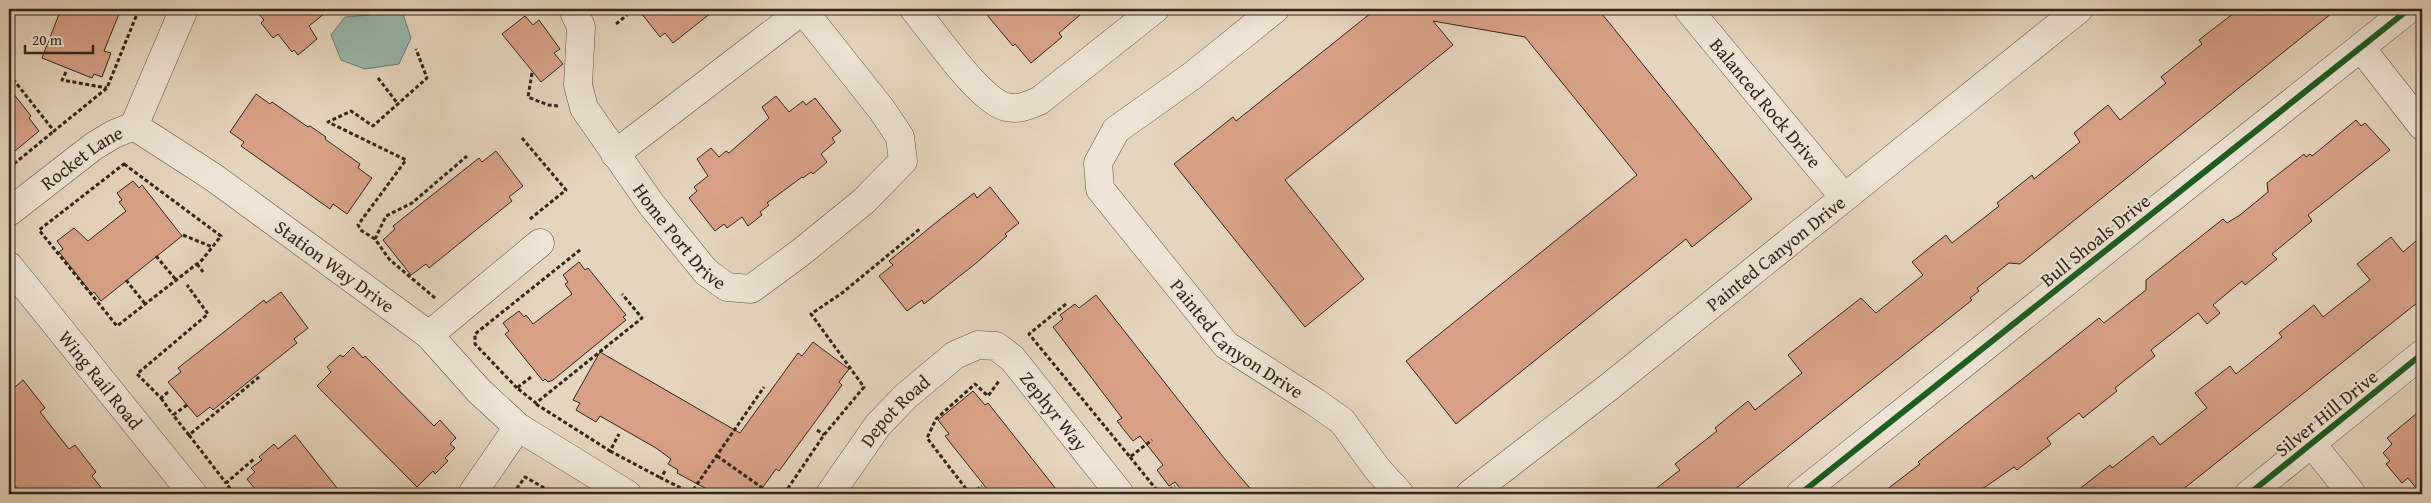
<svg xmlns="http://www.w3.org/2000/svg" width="2431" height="503" font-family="'Gentium Book Plus',serif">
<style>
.water{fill:#97b9ac;stroke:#6e7e72}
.building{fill:#d8a187;stroke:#31261c}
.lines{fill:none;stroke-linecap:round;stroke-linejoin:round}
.minor-casing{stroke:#5e5244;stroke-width:29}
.path{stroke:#31261c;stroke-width:3;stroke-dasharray:4 2.5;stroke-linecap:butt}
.minor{stroke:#efe4d5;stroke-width:28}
.cycleway-casing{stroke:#efe4d5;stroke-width:9}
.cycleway{stroke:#1b5e20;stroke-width:6}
.labels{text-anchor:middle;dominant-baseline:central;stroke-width:4;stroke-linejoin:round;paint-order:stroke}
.street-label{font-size:19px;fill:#31261c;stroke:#efe4d5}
</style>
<rect width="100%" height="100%" fill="#e6d5be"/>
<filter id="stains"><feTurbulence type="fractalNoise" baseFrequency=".004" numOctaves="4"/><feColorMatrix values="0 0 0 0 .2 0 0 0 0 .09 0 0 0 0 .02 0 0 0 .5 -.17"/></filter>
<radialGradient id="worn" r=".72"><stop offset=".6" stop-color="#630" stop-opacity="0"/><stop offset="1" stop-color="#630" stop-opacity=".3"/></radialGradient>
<polygon class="water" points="375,9 399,9 402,11 411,38 399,64 365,69 341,60 331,35 345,17 370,15"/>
<g class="building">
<polygon points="61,9 121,9 104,51 111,53 102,77 94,74 92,78 42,58"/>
<polygon points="255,9 330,9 309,26 317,39 298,55 294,50 292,52 278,34 273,38 261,23 264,20"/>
<polygon points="638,9 716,9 673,43 665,33 660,37"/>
<polygon points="982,9 1087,9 1059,33 1062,37 1031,63 1015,44 1013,46"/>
<polygon points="1376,9 1598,9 1752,199 1692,247 1686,239 1456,424 1406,361 1637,175 1525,37 1433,21 1453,45 1285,180 1364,279 1305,327 1174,164 1233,117 1236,121"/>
<polygon points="2239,9 2337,9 2020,264 2009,263 1977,288 1979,291 1970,298 1972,300 1729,494 1649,494 1680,470 1675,464 1717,431 1715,428 1748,401 1755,410 1802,373 1788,355 1861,298 1876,313 1923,275 1912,262 1946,235 1952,243 1999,206 1997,203 2032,175 2034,179 2080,142 2074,133 2108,105 2120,120 2166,83 2161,77 2202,44 2199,40"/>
<polygon points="525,16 533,25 539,20 560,49 554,53 563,64 541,82 502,34"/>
<polygon points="9,88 31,116 29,118 39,131 9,156"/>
<polygon points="256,94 270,104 272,102 308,127 310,126 326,137 325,139 360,164 358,168 372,178 347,214 333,204 330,209 241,146 244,142 230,132"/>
<polygon points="776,96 789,112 803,101 806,105 815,98 841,131 832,138 835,142 821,154 827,162 813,174 811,172 803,178 802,177 767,203 769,205 760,212 762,215 748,226 742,217 727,228 724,224 715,231 689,198 697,191 694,187 708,176 697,159 711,148 719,157 726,151 729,153 769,118 762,107"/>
<polygon points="2356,120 2361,126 2365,123 2390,150 2308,215 2312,221 2272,254 2277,259 2245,285 2242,281 2213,305 2220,313 2207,324 2198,313 2151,350 2155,356 2115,388 2117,391 2083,418 2079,413 2047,438 2051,444 2017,470 2014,467 1975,494 1881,494 1920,464 1918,462 2099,318 2104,323 2146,290 2146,280 2223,219 2227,223 2240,215 2268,192 2267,183 2304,154 2306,157 2310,154 2312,156"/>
<polygon points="496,151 523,186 509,197 512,201 429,268 426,264 411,275 383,240 395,229 393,226 479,158 482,162"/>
<polygon points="133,181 139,188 142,185 182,236 101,301 94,292 92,294 59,252 63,249 57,241 74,228 88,241 126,211 119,202 122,200 117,193"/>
<polygon points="990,187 1019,223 1005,234 1007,236 975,264 924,304 922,300 907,311 879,276 893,265 889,261 939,220 974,193 977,198"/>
<polygon points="2422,236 2422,299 2177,494 2073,494 2110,465 2112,468 2153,436 2160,445 2207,408 2195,393 2230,366 2236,374 2282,337 2279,333 2314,305 2323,317 2370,280 2357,264 2391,237 2403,252"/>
<polygon points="579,262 585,270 588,268 626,315 623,317 626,320 553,380 548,382 545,379 543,381 505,334 509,331 503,323 519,311 524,317 526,315 533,324 572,294 565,284 568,282 563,275"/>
<polygon points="281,292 308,328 294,339 297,343 213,410 210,407 197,417 168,382 181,372 178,368 229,328 264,300 266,303"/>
<polygon points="1096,295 1224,458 1255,494 1185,494 1175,482 1169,486 1157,470 1163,465 1140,436 1133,441 1117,421 1122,418 1053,327 1063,319 1060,315 1075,304 1079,308"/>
<polygon points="813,342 849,369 839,382 842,385 779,471 776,469 758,494 716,494 677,473 678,470 668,464 671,459 656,448 600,416 596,422 576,410 580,403 573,400 600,352 740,433 798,353 802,356"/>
<polygon points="353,347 363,358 365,356 434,426 440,420 456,438 450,444 455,448 445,458 448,461 435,474 433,471 417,487 317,386 331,372 327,367 340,355 343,357"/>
<polygon points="23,380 45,408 40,412 69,449 75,445 96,472 92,476 106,494 21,494 9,478 9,392"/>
<polygon points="973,391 985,405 988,403 1060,494 991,494 945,436 949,434 938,420"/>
<polygon points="2422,409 2422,494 2421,494 2408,478 2402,483 2386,464 2390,461 2383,453 2392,444 2387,438"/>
<polygon points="295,435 321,468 342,494 259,494 247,479 255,472 251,468 262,460 259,457 274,444 278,449"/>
</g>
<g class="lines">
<g class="minor-casing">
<g id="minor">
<path id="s1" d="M573,9L581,27L578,85L584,108L651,204L706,272L727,287L751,289L800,253L864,201L903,161L900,137L882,110L802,9"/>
<path d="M914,9C933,32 979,100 1006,107C1018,110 1027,106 1039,101L1155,9"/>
<path id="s2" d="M1275,9L1192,76L1116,130L1098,163L1100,189L1226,345L1315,402L1342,421L1378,470L1400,494"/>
<path id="s3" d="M1688,9L1844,197"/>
<polyline points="2361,48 2422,126"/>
<path id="s4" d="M134,126L213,177L429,335L479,391L518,427L627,494"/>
<polyline points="134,126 184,9"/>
<polyline points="615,154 803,10"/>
<path id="s5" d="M9,212L94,146L114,134L134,126"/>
<path id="s6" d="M9,266L193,494"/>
<polyline points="429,335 540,243"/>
<polyline points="2312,444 2352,494"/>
<polyline points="472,494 518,427"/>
<path id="s7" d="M830,494L878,425L906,396L955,355L978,345L996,346L1012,358L1120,494"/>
<path id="s8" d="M1470,494L1609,387L2079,9"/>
<polyline points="1800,494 2409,9"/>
<polyline points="2249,494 2422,354"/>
</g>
</g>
<g class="path">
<polyline points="616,24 627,15"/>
<polyline points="66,72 62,80 107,88"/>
<polyline points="532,73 528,97 548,105 558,106"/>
<polyline points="9,74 54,131 107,88 139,9"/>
<polyline points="378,78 398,104"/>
<polyline points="522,138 566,190 530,219"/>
<polygon points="124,164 221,236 202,260 117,326 39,230"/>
<polyline points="9,168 54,131"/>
<polyline points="183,235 212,247"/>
<polyline points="375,239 362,231 358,225 406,160 328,122 351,111 373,126 427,78 416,49"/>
<polyline points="156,256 177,281"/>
<polyline points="197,264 203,272"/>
<polyline points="126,280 146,305"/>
<polyline points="435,298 389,259 375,239 386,216 412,203 467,156"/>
<polyline points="1066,304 1029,334 1130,457 1152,440"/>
<polyline points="531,377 517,388 536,403 642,318 622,294"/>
<polyline points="517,388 475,344 475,334 580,250"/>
<polyline points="168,392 161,398 137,374 208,314 187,285"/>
<polyline points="161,398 173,415"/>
<polyline points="536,404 610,451 619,434"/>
<polyline points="187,405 173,415 189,435 259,377"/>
<polyline points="817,430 824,435"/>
<polyline points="189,435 226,483"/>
<polyline points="610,451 661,478"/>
<polyline points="717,456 771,494"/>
<polyline points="1130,457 1160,494"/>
<polyline points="665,471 661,478 691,493 764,387"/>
<polyline points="882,490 889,494"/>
<polyline points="234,494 226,483 254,459"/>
<polyline points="513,494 525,477 555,494"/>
<polyline points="784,494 824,435 864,387 811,314 842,293 921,228"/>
<polyline points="970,494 927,438 936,419 975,384 988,396 999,381"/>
<polyline points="971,494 982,486"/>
<polyline points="1164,494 1175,486"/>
</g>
<use href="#minor" class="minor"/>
<g class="cycleway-casing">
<g id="cycleway">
<polyline points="1800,494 2409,9"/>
<polyline points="2249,494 2422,354"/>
</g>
</g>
<use href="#cycleway" class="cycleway"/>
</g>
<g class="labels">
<g class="street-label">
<text stroke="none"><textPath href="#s3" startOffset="122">Balanced Rock Drive</textPath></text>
<text stroke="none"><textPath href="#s5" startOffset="91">Rocket Lane</textPath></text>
<text stroke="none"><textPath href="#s1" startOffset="262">Home Port Drive</textPath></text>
<text transform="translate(2095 240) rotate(-39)">Bull Shoals Drive</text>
<text stroke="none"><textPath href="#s8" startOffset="389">Painted Canyon Drive</textPath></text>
<text stroke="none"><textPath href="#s4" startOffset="245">Station Way Drive</textPath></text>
<text stroke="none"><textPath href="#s2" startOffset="468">Painted Canyon Drive</textPath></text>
<text stroke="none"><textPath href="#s6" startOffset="146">Wing Rail Road</textPath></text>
<text stroke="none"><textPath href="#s7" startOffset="319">Zephyr Way</textPath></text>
<text stroke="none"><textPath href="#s7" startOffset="106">Depot Road</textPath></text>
<text transform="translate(2326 413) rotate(-39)">Silver Hill Drive</text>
</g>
</g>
<rect width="2431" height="503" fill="none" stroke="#e6d5be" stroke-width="30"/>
<rect x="10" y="10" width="2411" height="483" fill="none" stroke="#31261c" stroke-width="2.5"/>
<rect x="15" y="15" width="2401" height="473" fill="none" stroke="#31261c"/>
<path d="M25 45v8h68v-8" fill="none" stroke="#31261c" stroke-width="2.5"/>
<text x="32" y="45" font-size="15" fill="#31261c" stroke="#efe4d5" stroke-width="4" paint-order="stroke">20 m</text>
<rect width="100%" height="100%" filter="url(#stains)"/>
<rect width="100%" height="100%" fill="url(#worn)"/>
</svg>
